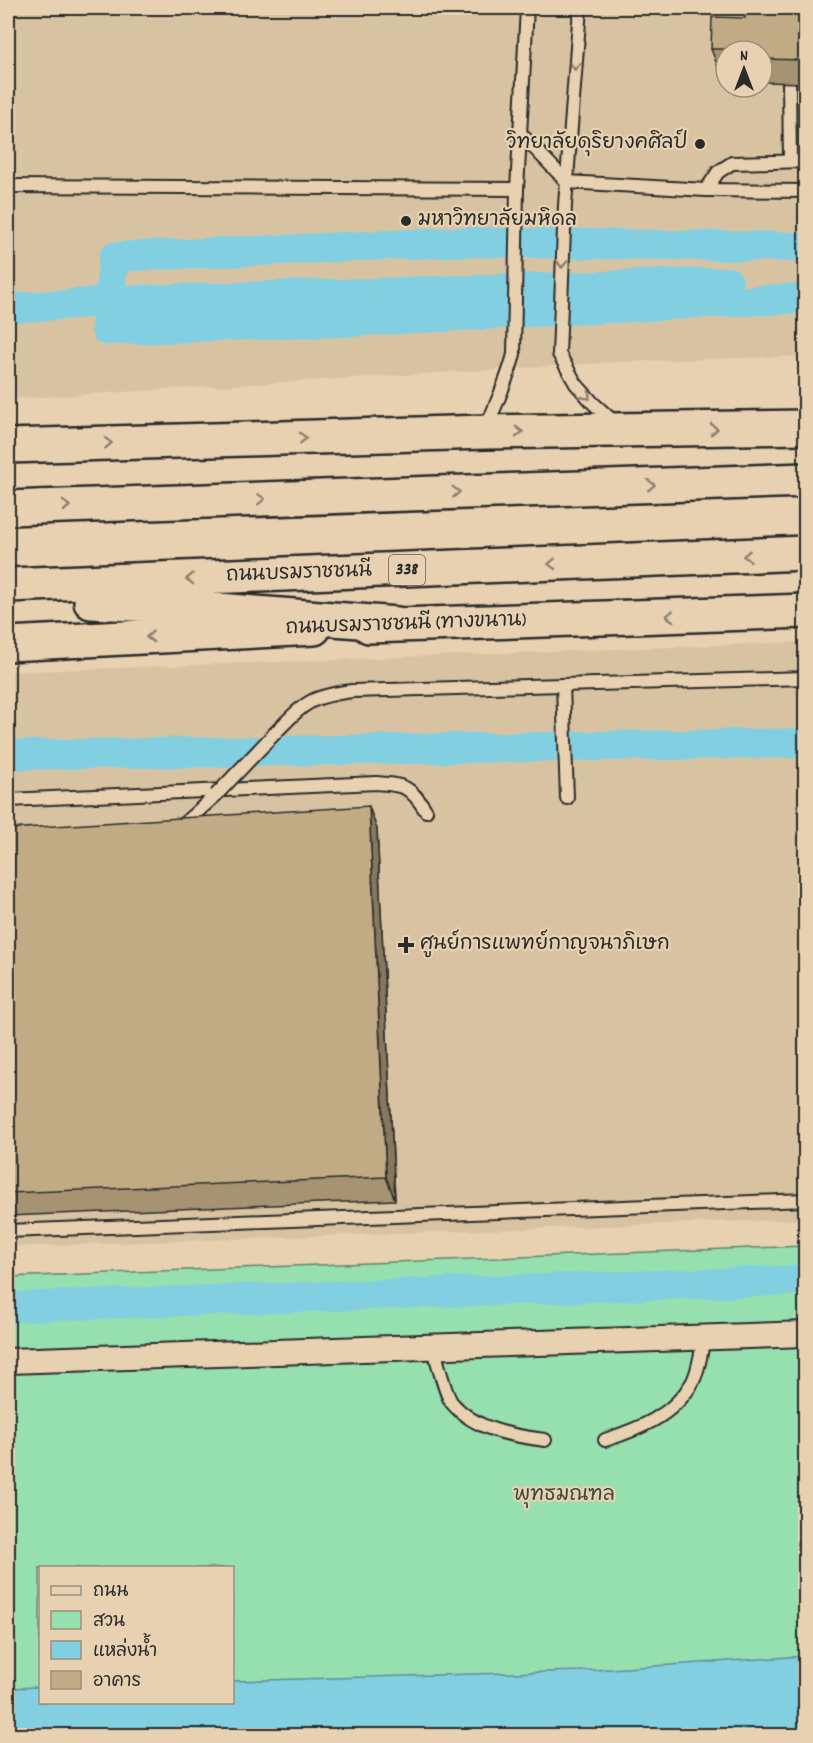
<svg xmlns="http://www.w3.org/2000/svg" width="813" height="1743" font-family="Dekko,'Playpen Sans Thai',sans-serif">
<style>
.built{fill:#d7c3a1;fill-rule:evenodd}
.green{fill:#96dfae;stroke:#60856c;stroke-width:1.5;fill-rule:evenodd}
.water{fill:#82cfe2;stroke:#5f8d99;stroke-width:1.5}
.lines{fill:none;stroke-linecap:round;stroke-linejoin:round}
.canal{stroke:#82cfe2;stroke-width:30}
.lane-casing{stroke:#2b2b2b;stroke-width:16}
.street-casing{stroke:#2b2b2b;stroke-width:28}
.secondary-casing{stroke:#2b2b2b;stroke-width:38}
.highway-casing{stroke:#2b2b2b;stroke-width:38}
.lane{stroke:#e7d1b0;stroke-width:12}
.street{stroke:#e7d1b0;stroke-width:24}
.secondary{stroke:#e7d1b0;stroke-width:33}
.highway{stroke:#e7d1b0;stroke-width:33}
.lane-bridge-casing{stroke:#2b2b2b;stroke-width:16;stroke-linecap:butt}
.lane-bridge{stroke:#e7d1b0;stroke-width:12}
.wall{fill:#a59372;stroke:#2b2b2b;stroke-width:1.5}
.shaded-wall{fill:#86785c;stroke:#2b2b2b;stroke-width:1.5}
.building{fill:#c0ab84;stroke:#2b2b2b;stroke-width:1.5}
.oneway{stroke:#897e6e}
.poi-dot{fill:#2b2b2b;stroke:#e7d1b0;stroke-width:2}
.labels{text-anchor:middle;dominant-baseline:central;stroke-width:4.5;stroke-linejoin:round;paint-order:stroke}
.shield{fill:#e7d1b0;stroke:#635d53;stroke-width:1.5}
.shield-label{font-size:18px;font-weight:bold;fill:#2b2b2b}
.poi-label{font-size:20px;fill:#2b2b2b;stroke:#e7d1b0;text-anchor:start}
.street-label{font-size:20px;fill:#2b2b2b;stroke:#e7d1b0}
.park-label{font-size:20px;fill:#3b463f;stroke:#e7d1b0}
</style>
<rect width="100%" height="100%" fill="#e7d1b0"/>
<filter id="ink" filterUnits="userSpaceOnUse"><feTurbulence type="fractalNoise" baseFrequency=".0167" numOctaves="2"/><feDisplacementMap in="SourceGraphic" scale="12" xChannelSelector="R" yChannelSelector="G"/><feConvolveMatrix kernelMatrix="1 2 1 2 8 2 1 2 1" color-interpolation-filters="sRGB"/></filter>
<g filter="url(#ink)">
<g class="built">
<path d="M8,8H805V356L620,362L8,399ZM726,51H762V87H726Z"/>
<polygon points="805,642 805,1219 8,1247 8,672"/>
</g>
<path class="green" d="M805,1246V1735H8V1277ZM40,1568H232V1702H40Z"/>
<polygon class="water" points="805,1656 805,1735 8,1735 8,1688 40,1687 40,1702 232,1702 233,1681 580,1671"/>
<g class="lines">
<g class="canal">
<polyline points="806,247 456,242 114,257 106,330 343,322 806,298"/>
<polyline points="8,308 139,300 728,282"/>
<polyline points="8,755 806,743"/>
<polyline points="8,1307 806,1280"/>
</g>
<g class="lane-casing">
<g id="lane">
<polyline points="580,8 565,205 559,354 576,384 593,403 616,424"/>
<polyline points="789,83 790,161"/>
<polyline points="519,132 567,182 706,190 806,191"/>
<polyline points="8,186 517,189"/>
<polyline points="706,190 718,172 732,163 806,161"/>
<path d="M486,430C495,404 508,380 514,354L517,189L527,8"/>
<polyline points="563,685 567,798"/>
<path d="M275,733C305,703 308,697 352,691L806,678"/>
<path d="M8,800L376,783C405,785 410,786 426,811"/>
<polyline points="179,828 216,795"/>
<polyline points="8,1231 806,1200"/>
<path d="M433,1346C437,1359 445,1395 452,1403C475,1430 513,1436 545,1440"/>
<path d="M605,1440C639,1429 673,1416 692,1383C699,1371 701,1351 704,1338"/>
</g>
</g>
<g class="street-casing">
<polyline id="street" points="8,1361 806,1334"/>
</g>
<g class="secondary-casing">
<g id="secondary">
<polyline points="8,446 486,432 806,427"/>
<polyline points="369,626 806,611"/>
<polyline points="8,644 314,628"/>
</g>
</g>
<g class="highway-casing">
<g id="highway">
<polyline points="8,508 806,480"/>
<polyline points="8,585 806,553"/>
<polyline points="91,602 155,605 397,624"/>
</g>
</g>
<use href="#lane" class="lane"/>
<use href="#street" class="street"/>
<use href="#secondary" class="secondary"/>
<use href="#highway" class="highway"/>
<g class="lane-bridge-casing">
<polyline id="lane-bridge" points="216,795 275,733"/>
</g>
<use href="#lane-bridge" class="lane-bridge"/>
</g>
<g class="wall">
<polygon points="806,8 806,83 762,82 762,51 726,51 726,72 720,72 711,49 745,18 783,10"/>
<polygon points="8,829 377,829 395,1200 8,1216"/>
</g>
<polygon class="shaded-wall" points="369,806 377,829 395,1200 386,1177"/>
<g class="building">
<polygon points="783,8 806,8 806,60 762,59 762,51 743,51 743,49 711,49 712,17 745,18 745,9 783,10"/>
<polygon points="369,806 386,1177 8,1193 8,829"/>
</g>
<defs><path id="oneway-chevron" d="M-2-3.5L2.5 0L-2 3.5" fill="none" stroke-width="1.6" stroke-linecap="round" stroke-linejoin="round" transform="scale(1.5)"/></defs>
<g class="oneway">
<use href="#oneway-chevron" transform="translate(575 66) rotate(94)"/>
<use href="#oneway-chevron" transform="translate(562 264) rotate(92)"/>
<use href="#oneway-chevron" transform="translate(587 396) rotate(49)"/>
<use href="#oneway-chevron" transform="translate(714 429) rotate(-1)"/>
<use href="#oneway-chevron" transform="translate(519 432) rotate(-1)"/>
<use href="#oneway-chevron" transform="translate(303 438) rotate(-2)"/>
<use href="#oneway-chevron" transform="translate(108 443) rotate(-2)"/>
<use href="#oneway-chevron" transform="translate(651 485) rotate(-2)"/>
<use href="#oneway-chevron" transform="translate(456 492) rotate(-2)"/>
<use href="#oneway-chevron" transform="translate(261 499) rotate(-2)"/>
<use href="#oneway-chevron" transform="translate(66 506) rotate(-2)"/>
<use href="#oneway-chevron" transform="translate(747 556) rotate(178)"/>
<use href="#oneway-chevron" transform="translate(552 564) rotate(178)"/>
<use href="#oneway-chevron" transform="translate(190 579) rotate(178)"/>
<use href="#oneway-chevron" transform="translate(670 616) rotate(178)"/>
<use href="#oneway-chevron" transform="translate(150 637) rotate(177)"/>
</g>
</g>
<g class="poi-dot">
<circle cx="700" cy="144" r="6"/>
<circle cx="406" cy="221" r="6"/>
<path d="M403 936h6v6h6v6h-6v6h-6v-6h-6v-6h6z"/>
</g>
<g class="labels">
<rect class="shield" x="389" y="555" width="36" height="30" rx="4.5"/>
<g class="shield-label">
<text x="407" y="570">338</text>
</g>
<g class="poi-label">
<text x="688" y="144" text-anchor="end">วิทยาลัยดุริยางคศิลป์</text>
<text x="418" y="221">มหาวิทยาลัยมหิดล</text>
<text x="420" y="945">ศูนย์การแพทย์กาญจนาภิเษก</text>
</g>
<g class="street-label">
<text transform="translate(299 574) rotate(-2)">ถนนบรมราชชนนี</text>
<text transform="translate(406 625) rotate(-2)">ถนนบรมราชชนนี (ทางขนาน)</text>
</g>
<g class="park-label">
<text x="564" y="1496">พุทธมณฑล</text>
</g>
</g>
<rect width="813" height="1743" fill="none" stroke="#e7d1b0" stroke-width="30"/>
<rect x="15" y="15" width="783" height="1713" fill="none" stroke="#2b2b2b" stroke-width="2" filter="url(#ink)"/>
<rect x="39" y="1566" width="195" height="138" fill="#e7d1b0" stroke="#9c8f7b" stroke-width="1.5"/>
<rect x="51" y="1586" width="30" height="9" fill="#e7d1b0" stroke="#9c8f7b" stroke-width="1.5"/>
<text x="93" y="1596" font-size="18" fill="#2b2b2b">ถนน</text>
<rect x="51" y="1611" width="30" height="18" fill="#96dfae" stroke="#9c8f7b" stroke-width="1.5"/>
<text x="93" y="1626" font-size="18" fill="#2b2b2b">สวน</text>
<rect x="51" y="1641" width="30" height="18" fill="#82cfe2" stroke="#9c8f7b" stroke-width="1.5"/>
<text x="93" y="1656" font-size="18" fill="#2b2b2b">แหล่งน้ำ</text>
<rect x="51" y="1671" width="30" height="18" fill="#c0ab84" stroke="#9c8f7b" stroke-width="1.5"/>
<text x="93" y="1686" font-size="18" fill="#2b2b2b">อาคาร</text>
<g transform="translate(744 69)"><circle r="28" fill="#e7d1b0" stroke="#9c8f7b" stroke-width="1.5"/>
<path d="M0-4.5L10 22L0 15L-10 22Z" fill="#2b2b2b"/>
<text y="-9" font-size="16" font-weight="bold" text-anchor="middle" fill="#2b2b2b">N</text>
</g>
</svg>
